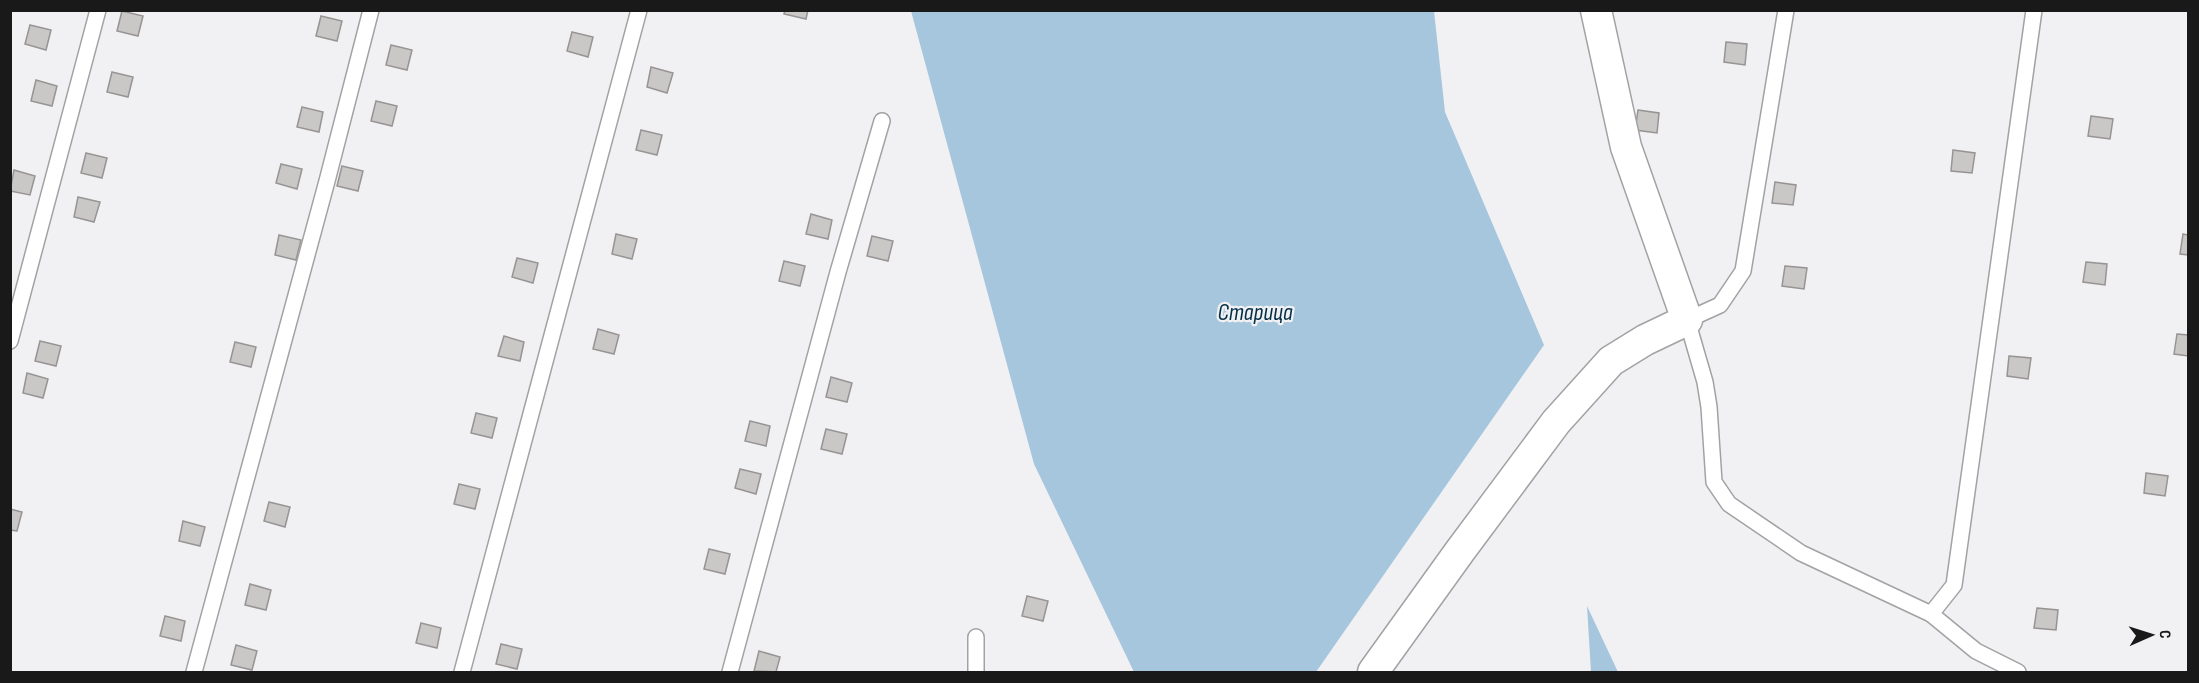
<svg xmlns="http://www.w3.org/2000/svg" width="2199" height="683" font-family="'Sofia Sans Condensed',sans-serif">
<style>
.water{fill:#a6c6de}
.building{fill:#cac7c7;stroke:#979493;stroke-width:1.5}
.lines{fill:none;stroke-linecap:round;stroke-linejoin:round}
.lane-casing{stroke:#a2a2a4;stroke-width:18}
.street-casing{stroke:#a2a2a4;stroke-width:33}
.lane{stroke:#fff;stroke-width:15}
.street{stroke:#fff;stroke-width:30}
.labels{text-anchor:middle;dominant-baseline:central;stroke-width:4.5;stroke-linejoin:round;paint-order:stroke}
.water-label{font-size:24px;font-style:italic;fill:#032f47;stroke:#f1f1f4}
</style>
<rect width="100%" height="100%" fill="#f1f1f4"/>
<g class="water">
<polygon points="911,11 1434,11 1445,112 1544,345 1316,672 1134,672 1034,464"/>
<polygon points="1587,606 1618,672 1591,672"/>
</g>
<g class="building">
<polygon points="785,10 808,10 806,19 784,14"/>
<polygon points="122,11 143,16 138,36 117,31"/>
<polygon points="321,16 342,21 337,41 316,36"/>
<polygon points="30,25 51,30 46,50 25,44"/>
<polygon points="572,32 593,37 588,57 567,51"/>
<polygon points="1726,42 1747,44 1745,65 1724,62"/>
<polygon points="391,45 412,50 407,70 386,65"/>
<polygon points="651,67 673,73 667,93 647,87"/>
<polygon points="112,72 133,77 128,97 107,92"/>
<polygon points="36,80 57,86 52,106 31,101"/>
<polygon points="376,101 397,106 392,126 371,121"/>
<polygon points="302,107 323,112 319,132 297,127"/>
<polygon points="1638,110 1659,113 1657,133 1635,130"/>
<polygon points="2091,116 2113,119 2110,139 2088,136"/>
<polygon points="641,130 662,135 657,155 636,150"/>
<polygon points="1953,150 1975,153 1972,173 1951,171"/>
<polygon points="86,153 107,158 102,178 81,173"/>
<polygon points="281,164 302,169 297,189 276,183"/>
<polygon points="342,166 363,171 358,191 337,186"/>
<polygon points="14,170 35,176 30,195 10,191"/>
<polygon points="1775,182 1796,185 1793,205 1772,203"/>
<polygon points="78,197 100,202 94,222 74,217"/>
<polygon points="811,214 832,220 828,239 806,234"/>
<polygon points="616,234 637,239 632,259 612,254"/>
<polygon points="2183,234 2188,235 2188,255 2180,254"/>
<polygon points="279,235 301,240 296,260 275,255"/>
<polygon points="872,236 893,241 888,261 867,256"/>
<polygon points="517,258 538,263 533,283 512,277"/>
<polygon points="784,261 805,266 800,286 779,281"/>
<polygon points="2086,262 2107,264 2105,285 2083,282"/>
<polygon points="1785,266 1807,268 1804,289 1782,286"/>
<polygon points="598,329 619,335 614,354 593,349"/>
<polygon points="2177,334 2188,335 2188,356 2174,354"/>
<polygon points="504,336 524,342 520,361 498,356"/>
<polygon points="40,341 61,346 56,366 35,361"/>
<polygon points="235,342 256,347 251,367 230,362"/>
<polygon points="2009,356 2031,358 2028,379 2007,376"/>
<polygon points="27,373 48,379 43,398 23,393"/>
<polygon points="831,377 852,383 847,402 826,397"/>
<polygon points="476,413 497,418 492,438 471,433"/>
<polygon points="750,421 770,426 766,446 745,441"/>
<polygon points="826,429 847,434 842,454 821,449"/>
<polygon points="740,469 761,474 756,494 735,488"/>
<polygon points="2146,473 2168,476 2165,496 2144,493"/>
<polygon points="459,484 480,489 475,509 454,504"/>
<polygon points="269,502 290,507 285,527 264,521"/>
<polygon points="10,509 22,512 17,531 10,530"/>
<polygon points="183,521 205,527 200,546 179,541"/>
<polygon points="709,549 730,554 725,574 704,569"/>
<polygon points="250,584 271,590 266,610 245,605"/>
<polygon points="1027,596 1048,601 1043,621 1022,616"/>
<polygon points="2037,608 2058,610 2056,630 2034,628"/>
<polygon points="165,616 185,621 181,641 160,636"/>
<polygon points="421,623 441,628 437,648 416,643"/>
<polygon points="501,644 522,649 517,669 496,664"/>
<polygon points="236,645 257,651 252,670 231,665"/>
<polygon points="759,651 780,657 776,672 754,671"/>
</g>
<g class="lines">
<g class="lane-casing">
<g id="lane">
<polyline points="1786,10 1743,271 1720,305 1687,320 1705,382 1709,407 1714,482 1729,504 1801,553 1931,614 1976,651 2018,672"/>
<polyline points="10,341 98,10"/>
<polyline points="1931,614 1954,585 2034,10"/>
<polyline points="194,672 327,181 371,10"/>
<polyline points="462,672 639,10"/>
<polyline points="730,672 838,272 882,121"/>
<polyline points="976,672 976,637"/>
</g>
</g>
<g class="street-casing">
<polyline id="street" points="1373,672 1460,551 1556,422 1611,361 1645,340 1687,320 1626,147 1596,10"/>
</g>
<use href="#lane" class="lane"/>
<use href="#street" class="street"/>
</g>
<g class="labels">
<g class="water-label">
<text x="1255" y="312">Старица</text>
</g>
</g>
<rect width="2199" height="683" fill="none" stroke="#19191a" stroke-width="24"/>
<g transform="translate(2151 635) rotate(87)" stroke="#f1f1f4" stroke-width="4.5" paint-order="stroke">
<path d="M0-4.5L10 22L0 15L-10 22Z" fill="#19191a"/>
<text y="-9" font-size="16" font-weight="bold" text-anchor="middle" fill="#19191a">С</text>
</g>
</svg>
